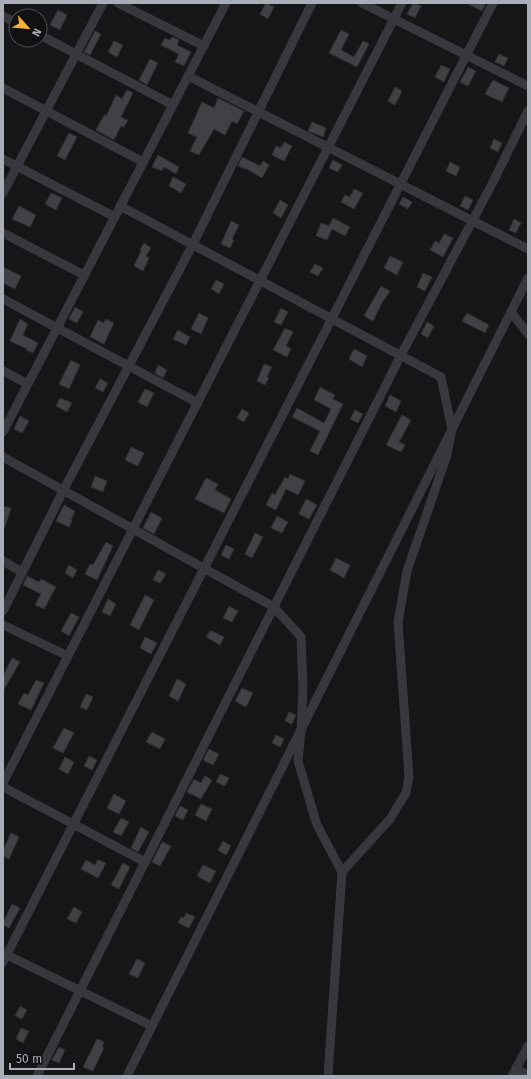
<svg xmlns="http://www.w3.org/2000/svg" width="531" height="1079" font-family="'Fira Sans',sans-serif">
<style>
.building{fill:#404145;stroke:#303034}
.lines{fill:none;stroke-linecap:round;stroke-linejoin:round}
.minor{stroke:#37383d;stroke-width:9}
</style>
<rect width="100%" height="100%" fill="#161618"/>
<g class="building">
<polygon points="266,3 274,7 268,19 260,14"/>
<polygon points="413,3 421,6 415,18 407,14"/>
<polygon points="466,3 486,3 482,11"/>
<polygon points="58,10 67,15 60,30 50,25"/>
<polygon points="341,30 349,34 341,50 354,57 363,41 369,44 357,67 329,53"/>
<polygon points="95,31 101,34 90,55 84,52"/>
<polygon points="172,37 179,40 177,45 191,52 184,66 175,62 179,54 161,45 165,38 170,40"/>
<polygon points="114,41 123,45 117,57 108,52"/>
<polygon points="499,54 508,58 504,66 495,62"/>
<polygon points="150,59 158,63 147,85 139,80"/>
<polygon points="441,65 450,69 444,82 435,77"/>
<polygon points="468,67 476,71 468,86 460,82"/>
<polygon points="493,80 509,88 502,102 485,94"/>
<polygon points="395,87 402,91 395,105 388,101"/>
<polygon points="127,90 133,93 121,117 128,120 124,127 121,126 114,140 96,130 104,115 106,116 116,95 122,99"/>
<polygon points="218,98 244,111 237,124 232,121 225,135 214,129 199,155 190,151 197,137 188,133 202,102 214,108"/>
<polygon points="312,122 326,128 323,137 308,131"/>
<polygon points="69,133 77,137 65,160 57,156"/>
<polygon points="494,139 502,143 498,152 490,148"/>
<polygon points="284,142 292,146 284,161 272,155 276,146 281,148"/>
<polygon points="158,155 179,167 176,174 164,167 162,171 152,167"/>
<polygon points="242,157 260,166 263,161 269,165 262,178 245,168 245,169 238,166"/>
<polygon points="333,160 342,165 338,172 329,168"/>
<polygon points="450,162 460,167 456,176 446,171"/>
<polygon points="173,177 186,184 181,193 169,186"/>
<polygon points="354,189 363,193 354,209 341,202 345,195 350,197"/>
<polygon points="51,193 62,198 56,210 45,204"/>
<polygon points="465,196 473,200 468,210 460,206"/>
<polygon points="403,197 412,202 408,209 399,204"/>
<polygon points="280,200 288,205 281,218 273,213"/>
<polygon points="19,206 36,215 30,227 12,219"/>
<polygon points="333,218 350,227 345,236 332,229 327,240 316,236 321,223 329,226"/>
<polygon points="514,219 521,223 516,233 509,230"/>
<polygon points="231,221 239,225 232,239 234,240 230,248 221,244"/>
<polygon points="444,234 453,238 443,257 430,250 435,241 439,243"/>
<polygon points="144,243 151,248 146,256 149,258 143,271 134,266 141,251 140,250"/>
<polygon points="390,256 403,262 397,275 384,268"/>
<polygon points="315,264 323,268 318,276 310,272"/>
<polygon points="3,267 21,276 15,289 3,283"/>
<polygon points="423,273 432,277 425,291 417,287"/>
<polygon points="216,280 224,284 219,294 211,289"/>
<polygon points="381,286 390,291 385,299 384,299 373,321 364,316"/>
<polygon points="75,307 83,312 77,323 69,319"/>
<polygon points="281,308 288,312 281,325 274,322"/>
<polygon points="199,313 208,318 201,334 191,329"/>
<polygon points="467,313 489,325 485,333 462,321"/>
<polygon points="20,319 28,324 23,335 38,343 33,353 26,350 27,349 10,341"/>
<polygon points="106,319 114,323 104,344 90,337 98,320 104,323"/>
<polygon points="427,322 434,326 428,338 421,334"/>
<polygon points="285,328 293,332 286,346 291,349 287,357 273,350"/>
<polygon points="178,330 190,337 186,345 173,339"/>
<polygon points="354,349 367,356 362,367 349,359"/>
<polygon points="71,360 80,365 69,389 59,384"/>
<polygon points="264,364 272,367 267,377 269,378 265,385 257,381"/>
<polygon points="158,365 167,370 163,378 155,373"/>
<polygon points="100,379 108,383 103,392 95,388"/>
<polygon points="320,387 335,395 333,399 343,404 318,455 310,451 320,431 292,417 297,408 324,423 331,409 314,400"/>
<polygon points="145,389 154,393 147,407 138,402"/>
<polygon points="390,395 401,401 396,412 385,406"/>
<polygon points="60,398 72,403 67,412 56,406"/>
<polygon points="242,409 249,413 244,422 237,418"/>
<polygon points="355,410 363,414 358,423 350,419"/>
<polygon points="402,415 411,420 399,442 405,445 401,452 386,445"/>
<polygon points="20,416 29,421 22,433 14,429"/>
<polygon points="131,447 144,453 138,466 125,460"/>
<polygon points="290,474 305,481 298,495 286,489 276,510 266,505 272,493 275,495 285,477 288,479"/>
<polygon points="95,476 107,481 103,492 91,487"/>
<polygon points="206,478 218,484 215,490 231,499 224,513 195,499"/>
<polygon points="306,499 317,505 309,519 299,514"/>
<polygon points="64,505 75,511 71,520 72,521 69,527 56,521"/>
<polygon points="3,506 11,508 5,527 3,527"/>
<polygon points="151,512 162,518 154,534 143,528"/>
<polygon points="277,516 288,522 282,533 271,528"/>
<polygon points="255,533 263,537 252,558 245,554"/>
<polygon points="106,542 113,546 97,580 85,574 90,564 93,565"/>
<polygon points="226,545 234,549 229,559 221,555"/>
<polygon points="336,558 350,565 344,578 330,570"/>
<polygon points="69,565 77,570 73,578 65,573"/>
<polygon points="158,570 166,574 160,583 153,580"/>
<polygon points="27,576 39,582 41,579 56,587 44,609 35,605 41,594 23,585"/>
<polygon points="145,595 154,600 139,630 130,625"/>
<polygon points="108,599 116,604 110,616 102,612"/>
<polygon points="229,606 238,611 232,622 223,618"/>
<polygon points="71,613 79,617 69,636 61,631"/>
<polygon points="210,631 212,631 224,637 220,645 206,637"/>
<polygon points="145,637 157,643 151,654 140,648"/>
<polygon points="12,658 20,662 3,691 3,676"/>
<polygon points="177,679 186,684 178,701 169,696"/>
<polygon points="36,680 44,683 31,710 18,704 24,693 28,695"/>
<polygon points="242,688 253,693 246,707 235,701"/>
<polygon points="86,694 93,697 87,710 80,707"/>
<polygon points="289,712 296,715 292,724 285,721"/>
<polygon points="64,728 74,733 63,753 53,748"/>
<polygon points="152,732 165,739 160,749 146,742"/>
<polygon points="276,735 284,739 280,747 272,743"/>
<polygon points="209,749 219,754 213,765 203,760"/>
<polygon points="89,756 97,760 92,770 84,766"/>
<polygon points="65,757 74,762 68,774 59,769"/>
<polygon points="220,774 229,778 225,786 216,782"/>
<polygon points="205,776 212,780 201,799 187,792 194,779 201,783"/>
<polygon points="114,794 126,801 119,814 107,808"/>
<polygon points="201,804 212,809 206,821 195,815"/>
<polygon points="180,806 188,810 183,820 175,816"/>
<polygon points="121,818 129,822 121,836 113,832"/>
<polygon points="141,827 149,832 138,852 131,848"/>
<polygon points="11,833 19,837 9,859 3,856 3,850"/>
<polygon points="223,841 231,846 226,855 218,850"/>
<polygon points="162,842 171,846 160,866 152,862"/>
<polygon points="86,860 95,865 98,860 106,863 98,878 81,869"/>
<polygon points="123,863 130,867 119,889 111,885"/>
<polygon points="203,865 216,871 210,883 197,876"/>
<polygon points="12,904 20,908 9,928 3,925 3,923"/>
<polygon points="74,907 82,912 76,923 67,919"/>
<polygon points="186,913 195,917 189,928 178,923 181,917 184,918"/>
<polygon points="137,959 145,963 138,978 129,974"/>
<polygon points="20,1006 27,1010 22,1019 15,1016"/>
<polygon points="21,1028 29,1031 23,1043 16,1039"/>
<polygon points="97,1039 104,1042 102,1047 104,1048 93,1071 83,1067"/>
<polygon points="59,1047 65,1050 59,1063 52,1060"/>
</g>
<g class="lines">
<g class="minor">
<polyline points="118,3 204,46"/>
<polyline points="362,3 528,86"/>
<polyline points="3,16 16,23"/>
<polyline points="40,35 173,105"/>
<polyline points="188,76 528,249"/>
<polyline points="3,88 143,162"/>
<polyline points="3,159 115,217"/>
<polyline points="3,193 103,3"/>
<polyline points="120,206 441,377 452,429 447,455 407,571 398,622 409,777 406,793 390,819 342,872"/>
<polyline points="3,233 84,275"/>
<polyline points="3,299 198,403"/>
<polyline points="511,312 528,334"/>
<polyline points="3,371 28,384"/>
<polyline points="3,432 226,3"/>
<polyline points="3,457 274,607 301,637 303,688 301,730 298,761 317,825 342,872 328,1076"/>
<polyline points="3,561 22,572"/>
<polyline points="3,611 63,491 193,244 312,3"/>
<polyline points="3,625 68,656"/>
<polyline points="3,783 402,3"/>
<polyline points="3,787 145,862"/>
<polyline points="3,953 152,1026"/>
<polyline points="3,962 493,3"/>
<polyline points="516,1068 528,1076"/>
<polyline points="37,1076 401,355 492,184 528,111"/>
<polyline points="127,1076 528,278"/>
<polyline points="512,1076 528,1046"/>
</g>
</g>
<rect width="531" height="1079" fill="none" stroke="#a8adb8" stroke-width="8"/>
<g transform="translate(28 28) rotate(117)"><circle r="19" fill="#111113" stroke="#4d4f55"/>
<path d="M0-3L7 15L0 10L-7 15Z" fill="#f2b134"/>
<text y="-6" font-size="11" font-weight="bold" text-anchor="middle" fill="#a8adb8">N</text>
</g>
<path d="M10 1063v6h64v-6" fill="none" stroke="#a8adb8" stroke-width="2"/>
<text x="16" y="1063" font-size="12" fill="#a8adb8" stroke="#111113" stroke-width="3" paint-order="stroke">50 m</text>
</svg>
